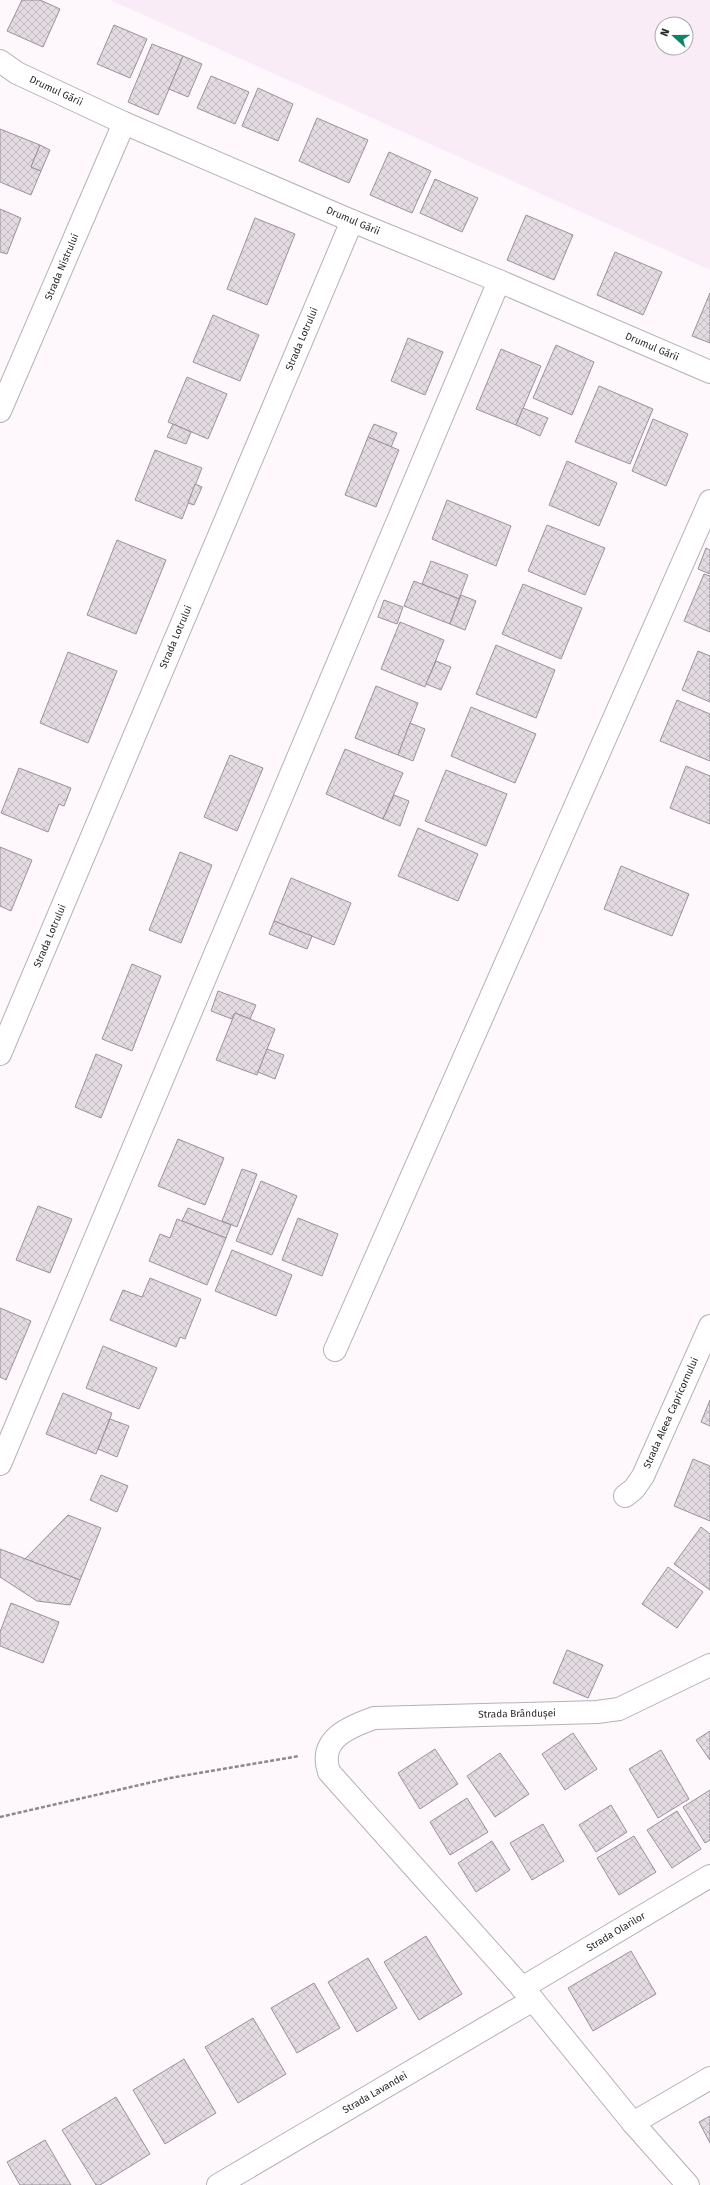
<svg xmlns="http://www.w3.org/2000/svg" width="710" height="2185" font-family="'Fira Sans',sans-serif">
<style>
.built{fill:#faecf7;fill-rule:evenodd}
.building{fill:url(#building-cross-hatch);stroke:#999298}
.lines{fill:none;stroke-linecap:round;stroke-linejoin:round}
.street-casing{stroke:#b7b0b6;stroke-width:24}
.path{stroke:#8c888b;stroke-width:2.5;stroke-dasharray:4 2;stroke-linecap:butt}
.street{stroke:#fff;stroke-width:22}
.labels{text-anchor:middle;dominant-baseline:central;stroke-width:3;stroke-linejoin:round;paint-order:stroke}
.street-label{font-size:10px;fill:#292628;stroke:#fff}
</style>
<defs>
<pattern id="building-cross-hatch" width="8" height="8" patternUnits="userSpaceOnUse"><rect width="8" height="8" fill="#e3dbe1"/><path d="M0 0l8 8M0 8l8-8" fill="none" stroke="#c3bcc1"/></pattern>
</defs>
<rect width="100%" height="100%" fill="#fef8fd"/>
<path class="built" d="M110,0H710V270ZM662,24H686V48H662Z"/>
<g class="building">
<polygon points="22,0 40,0 60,9 43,47 7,31"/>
<polygon points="114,25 147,39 130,78 97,64"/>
<polygon points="152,44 183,56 158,115 128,102"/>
<polygon points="183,56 202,64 188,97 169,89"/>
<polygon points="211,76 249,92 235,124 197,108"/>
<polygon points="258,88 293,104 278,141 242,126"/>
<polygon points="317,118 368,140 349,183 299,161"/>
<polygon points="0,129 40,145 31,167 41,171 31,195 0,182"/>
<polygon points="40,145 50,150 41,171 31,167"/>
<polygon points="389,152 431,171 412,213 370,195"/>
<polygon points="435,179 478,198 462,232 420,213"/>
<polygon points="0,209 21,218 7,254 0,252"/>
<polygon points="526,215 573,235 554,280 507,260"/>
<polygon points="255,218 295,234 267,305 227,289"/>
<polygon points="615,252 662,272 643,315 597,295"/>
<polygon points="710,293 710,343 692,336"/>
<polygon points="213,315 259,335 240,381 193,362"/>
<polygon points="408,338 443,352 425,395 391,381"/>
<polygon points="556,345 594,362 572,415 533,398"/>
<polygon points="501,349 541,366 516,425 476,409"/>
<polygon points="187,377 227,394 208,439 168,422"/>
<polygon points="599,386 653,409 630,464 575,442"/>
<polygon points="523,408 548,418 540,436 516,425"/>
<polygon points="653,419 688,434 666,486 632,471"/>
<polygon points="173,424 191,432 186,444 167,437"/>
<polygon points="374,424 397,433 391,447 368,437"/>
<polygon points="368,437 399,450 376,507 345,495"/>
<polygon points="155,450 202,468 182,519 135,500"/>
<polygon points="567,461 617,483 599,526 549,505"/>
<polygon points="195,484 202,487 194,505 188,503"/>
<polygon points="447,500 511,526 496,566 432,539"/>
<polygon points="547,525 605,548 585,595 528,571"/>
<polygon points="117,540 166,560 136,634 87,615"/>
<polygon points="706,548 710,550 710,574 698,569"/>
<polygon points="431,561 468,575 459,599 422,584"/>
<polygon points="704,574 710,576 710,632 684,621"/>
<polygon points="414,581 459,599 450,624 404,606"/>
<polygon points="523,584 582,608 561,659 502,634"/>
<polygon points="461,595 476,601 465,630 450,624"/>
<polygon points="384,600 403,607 397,624 378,617"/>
<polygon points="400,622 444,640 425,687 381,669"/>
<polygon points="496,645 555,670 536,718 476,694"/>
<polygon points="698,651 710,656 710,702 682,690"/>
<polygon points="68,652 117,671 88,743 40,723"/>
<polygon points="436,661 451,667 441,690 426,684"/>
<polygon points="376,686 418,703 398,755 355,738"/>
<polygon points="677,700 710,714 710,761 660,741"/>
<polygon points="471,707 536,734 515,783 451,756"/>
<polygon points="410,723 425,729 413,761 398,755"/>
<polygon points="345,749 403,773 383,819 326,794"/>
<polygon points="230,755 263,768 237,831 204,817"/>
<polygon points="686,766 710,776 710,824 670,808"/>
<polygon points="19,768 71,788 64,806 59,804 48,832 1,813"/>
<polygon points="446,770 507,794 486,846 425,821"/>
<polygon points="394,795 409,801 400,826 383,819"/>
<polygon points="418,828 478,854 458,901 398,876"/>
<polygon points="0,847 32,860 11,911 0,906"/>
<polygon points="180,852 212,865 181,943 149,930"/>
<polygon points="621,866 689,894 672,936 604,909"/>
<polygon points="291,878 351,903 334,945 274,921"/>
<polygon points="274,921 312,936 307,949 269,934"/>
<polygon points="132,964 161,976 132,1051 102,1039"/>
<polygon points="218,991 256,1005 250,1019 235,1013 232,1019 211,1011"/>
<polygon points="235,1013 275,1029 257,1075 216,1060"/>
<polygon points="267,1049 284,1055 275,1079 258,1072"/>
<polygon points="96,1054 122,1065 101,1118 75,1107"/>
<polygon points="178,1139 224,1158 205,1205 158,1186"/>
<polygon points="242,1169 257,1174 237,1227 222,1221"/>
<polygon points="261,1181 297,1196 272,1255 236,1241"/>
<polygon points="38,1206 72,1219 50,1273 16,1260"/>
<polygon points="188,1208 231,1225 226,1238 182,1221"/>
<polygon points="298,1218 338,1234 322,1276 282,1260"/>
<polygon points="177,1219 226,1238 207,1285 149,1261 160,1234 170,1238"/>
<polygon points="232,1250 292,1275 276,1316 215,1291"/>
<polygon points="150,1278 201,1299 185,1339 180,1337 176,1347 110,1320 123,1290 142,1297"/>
<polygon points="0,1308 31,1321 6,1380 0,1377"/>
<polygon points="103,1346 157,1368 139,1409 86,1388"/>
<polygon points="63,1393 112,1413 96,1454 46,1434"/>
<polygon points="710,1400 710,1426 701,1422"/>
<polygon points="110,1419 129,1426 117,1457 98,1449"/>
<polygon points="693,1459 710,1466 710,1521 674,1506"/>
<polygon points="101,1475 128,1486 117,1512 90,1500"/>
<polygon points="68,1515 101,1528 80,1580 25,1559"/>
<polygon points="701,1527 710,1534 710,1590 674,1564"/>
<polygon points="0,1549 80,1580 70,1605 37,1601 0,1577"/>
<polygon points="668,1567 703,1592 677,1628 642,1604"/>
<polygon points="11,1603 59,1622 43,1663 0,1646 0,1632"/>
<polygon points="567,1650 603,1665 588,1698 553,1683"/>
<polygon points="710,1731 710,1760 696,1740"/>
<polygon points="573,1733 597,1769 565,1790 542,1754"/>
<polygon points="435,1749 458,1784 420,1809 398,1773"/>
<polygon points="661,1750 689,1799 658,1818 629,1769"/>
<polygon points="500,1753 529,1794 495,1817 467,1776"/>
<polygon points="710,1790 710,1840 705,1843 683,1807"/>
<polygon points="467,1798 488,1832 450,1855 430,1822"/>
<polygon points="611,1805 627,1832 596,1852 579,1825"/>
<polygon points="677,1811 701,1849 672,1868 647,1830"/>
<polygon points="543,1824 564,1861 532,1880 510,1843"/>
<polygon points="634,1836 656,1872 619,1895 597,1858"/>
<polygon points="492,1841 510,1870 476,1892 458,1863"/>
<polygon points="426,1936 462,1994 419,2020 384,1962"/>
<polygon points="631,1951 656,1994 593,2031 568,1988"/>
<polygon points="368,1958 397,2008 357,2032 328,1982"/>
<polygon points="314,1983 340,2028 297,2053 271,2008"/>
<polygon points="253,2018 286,2074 238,2103 205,2047"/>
<polygon points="184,2059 216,2113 165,2144 133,2090"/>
<polygon points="116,2097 150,2154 100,2185 96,2185 62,2130"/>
<polygon points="710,2116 710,2143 699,2122"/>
<polygon points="45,2140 71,2185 20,2185 7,2162"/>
</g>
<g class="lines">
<g class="street-casing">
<g id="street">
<polyline points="0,61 17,73 124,123 352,221 499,281 710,372"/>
<polyline points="0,411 124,123"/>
<polyline points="0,1054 352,221"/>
<polyline points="335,1350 710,501"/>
<polyline points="0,1464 499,281"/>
<polyline points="625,1496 634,1489 643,1476 710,1326"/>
<polyline points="522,1988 710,1876"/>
<polyline points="633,2123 710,2078"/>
<polyline points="218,2185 533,2000"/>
<path d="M688,2185L633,2123L533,2000L329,1772C318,1739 349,1727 374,1718L597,1712L619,1709L710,1665"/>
</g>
</g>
<polyline class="path" points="0,1817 170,1778 299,1756"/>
<use href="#street" class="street"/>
</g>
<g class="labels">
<g class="street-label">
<text transform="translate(56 91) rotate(25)">Drumul Gării</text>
<text transform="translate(353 221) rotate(23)">Drumul Gării</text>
<text transform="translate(62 267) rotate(-67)">Strada Nistrului</text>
<text transform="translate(302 339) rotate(-67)">Strada Lotrului</text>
<text transform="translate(652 347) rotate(23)">Drumul Gării</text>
<text transform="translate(176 637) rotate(-67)">Strada Lotrului</text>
<text transform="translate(50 936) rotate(-67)">Strada Lotrului</text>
<text transform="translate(671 1413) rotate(-66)">Strada Aleea Capricornului</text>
<text transform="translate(517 1714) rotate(-1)">Strada Brândușei</text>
<text transform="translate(616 1932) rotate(-31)">Strada Olarilor</text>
<text transform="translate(375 2093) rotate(-30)">Strada Lavandei</text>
</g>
</g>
<g transform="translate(674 36) rotate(291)"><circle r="19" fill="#ffffff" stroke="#a9a8a9"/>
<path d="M0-3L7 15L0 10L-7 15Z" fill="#0d8566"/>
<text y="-6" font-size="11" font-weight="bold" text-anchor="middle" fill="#292628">N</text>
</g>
</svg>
